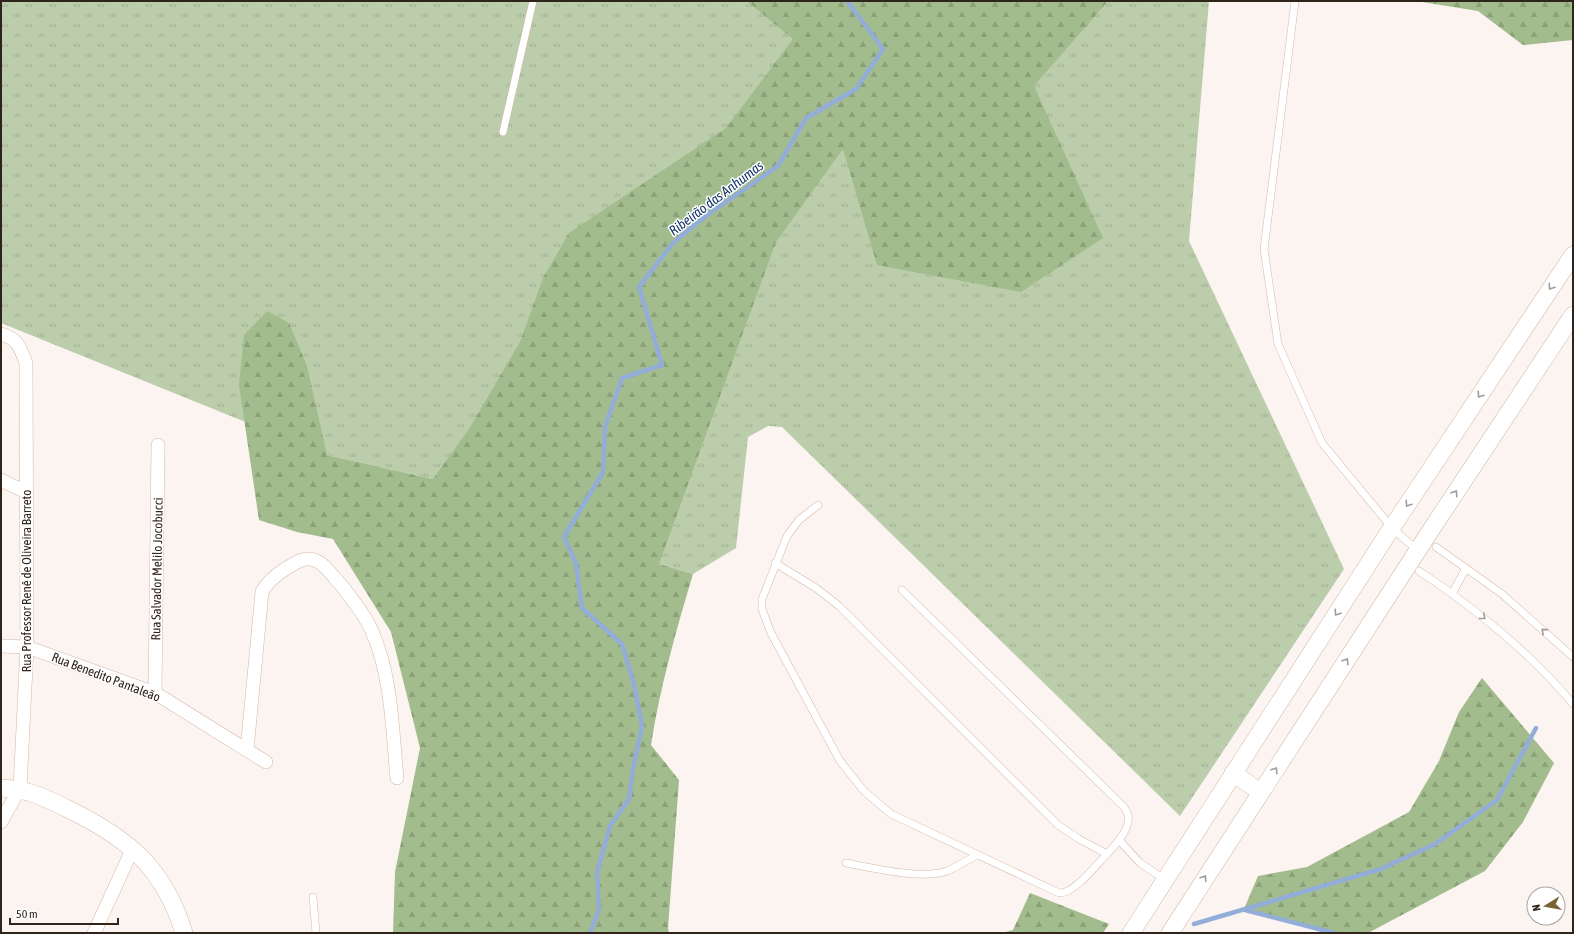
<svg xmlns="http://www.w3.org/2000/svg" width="1574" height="934" font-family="'Asap Condensed',sans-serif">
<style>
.grass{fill:url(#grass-tufts)}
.forest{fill:url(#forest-firs)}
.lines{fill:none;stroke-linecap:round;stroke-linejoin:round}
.stream{stroke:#93add9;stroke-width:4.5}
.service-casing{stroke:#d6b8a5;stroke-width:8}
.minor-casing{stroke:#d6b8a5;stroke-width:14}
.tertiary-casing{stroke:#d6b8a5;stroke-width:18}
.service{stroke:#fff;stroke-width:7}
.minor{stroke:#fff;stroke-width:13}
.tertiary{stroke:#fff;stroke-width:17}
.oneway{stroke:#a19c99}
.labels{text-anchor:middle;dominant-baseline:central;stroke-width:3;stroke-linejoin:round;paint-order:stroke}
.street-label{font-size:13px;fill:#2f241c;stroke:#fff}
.water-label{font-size:14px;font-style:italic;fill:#153469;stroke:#fff}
</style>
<defs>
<pattern id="grass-tufts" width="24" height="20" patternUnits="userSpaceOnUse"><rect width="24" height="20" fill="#bbcdab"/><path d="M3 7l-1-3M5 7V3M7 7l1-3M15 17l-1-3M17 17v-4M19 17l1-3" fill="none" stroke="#a1b093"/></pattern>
<pattern id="forest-firs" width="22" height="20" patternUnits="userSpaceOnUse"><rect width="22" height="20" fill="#a3bc8d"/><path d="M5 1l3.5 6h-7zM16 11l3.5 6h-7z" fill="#8da179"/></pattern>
</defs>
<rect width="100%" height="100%" fill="#fbf4f0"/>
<polygon class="grass" points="1,1 1209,1 1189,241 1344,569 1180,816 782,427 768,426 748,437 736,548 693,574 564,537 433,479 327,455 1,323"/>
<g class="forest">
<path d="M747,1H1108L1034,86L1103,238L1021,292L877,265L843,149L776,242L659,564L693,574C676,631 660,687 651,745L679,780L668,928L669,933H393L395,872L420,748L391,632L333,539L297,532L259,520L239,385L244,335L267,311L289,323L307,366L327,455L433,479L469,429L520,342L543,278L569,233L726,128L793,39Z"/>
<polygon points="1416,1 1573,1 1573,40 1523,45 1478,11"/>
<polygon points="1482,678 1554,763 1523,822 1485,871 1368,933 1334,933 1244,909 1258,876 1307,867 1409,812 1439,761 1459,712"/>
<polygon points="1030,893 1109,924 1103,933 1002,933 1013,930"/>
</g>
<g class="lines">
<g class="stream">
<polyline points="1245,910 1334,933"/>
<polyline points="1194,924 1381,869 1435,844 1497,800 1536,728"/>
<polyline points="590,933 599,910 597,873 610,826 629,799 633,769 642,726 634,684 622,644 582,608 576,563 564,537 603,472 605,427 622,378 662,365 639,287 673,243 707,215 778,166 806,118 856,89 883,49 847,1"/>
</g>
<g class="service-casing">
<g id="service">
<polyline points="1295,1 1264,249 1278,344 1322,443 1392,528 1417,550"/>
<polyline points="503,132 533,1"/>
<path d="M818,505L799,520L787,536L762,599V609L771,633L840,761L864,791L891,814L1059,893C1074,894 1096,865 1107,854"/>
<polyline points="1436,547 1502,594 1573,657"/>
<path d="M775,563L816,588L839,606L1058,825L1079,839L1107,854C1115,845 1131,829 1128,815C1128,813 1125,809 1124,807L902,590"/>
<path d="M1419,571C1476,609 1529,651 1573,704"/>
<polyline points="1452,594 1466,568"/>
<polyline points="1119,840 1140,863 1164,879"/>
<path d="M846,863C872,868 923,880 947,871C957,867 967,860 977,855"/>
<polyline points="313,897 316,933"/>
</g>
</g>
<g class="minor-casing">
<g id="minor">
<path d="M1,334C18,339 20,347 26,363L27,647L20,788L1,822"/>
<polyline points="1,480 26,492"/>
<polyline points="1,646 27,647 155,693 266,762"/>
<polyline points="155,693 158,445"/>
<path d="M247,750L262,592C268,579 287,567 299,561C315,554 325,566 334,577C345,589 364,614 371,629C392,675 392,728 397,778"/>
<polyline points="94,933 133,848"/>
</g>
</g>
<g class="tertiary-casing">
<g id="tertiary">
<polyline points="1233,773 1260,792"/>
<path d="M1,788C28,789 46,798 70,810C129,839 164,868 184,933"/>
<polyline points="1131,933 1387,535 1573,255"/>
<polyline points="1170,933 1427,536 1573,315"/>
</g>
</g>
<use href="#service" class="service"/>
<use href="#minor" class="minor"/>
<use href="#tertiary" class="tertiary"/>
</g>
<defs><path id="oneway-chevron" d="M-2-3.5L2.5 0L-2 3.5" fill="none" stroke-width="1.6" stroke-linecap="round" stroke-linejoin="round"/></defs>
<g class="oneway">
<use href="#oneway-chevron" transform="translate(1551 287) rotate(124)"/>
<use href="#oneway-chevron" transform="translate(1480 395) rotate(124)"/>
<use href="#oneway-chevron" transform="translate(1455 493) rotate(-56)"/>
<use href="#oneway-chevron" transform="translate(1408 504) rotate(124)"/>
<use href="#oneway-chevron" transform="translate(1337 613) rotate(123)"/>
<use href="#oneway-chevron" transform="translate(1483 617) rotate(39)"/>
<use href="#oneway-chevron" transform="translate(1544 631) rotate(-138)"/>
<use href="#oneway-chevron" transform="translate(1346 661) rotate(-57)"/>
<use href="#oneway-chevron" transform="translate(1275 770) rotate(-57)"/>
<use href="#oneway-chevron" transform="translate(1204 878) rotate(-57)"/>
</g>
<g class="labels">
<g class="street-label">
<text transform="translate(157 569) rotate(-89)">Rua Salvador Melilo Jocobucci</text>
<text transform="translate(26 581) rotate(-90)">Rua Professor Renê de Oliveira Barreto</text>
<text transform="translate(106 677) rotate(21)">Rua Benedito Pantaleão</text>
</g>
<g class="water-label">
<text transform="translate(716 198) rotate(-37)">Ribeirão das Anhumas</text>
</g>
</g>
<rect width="1574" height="934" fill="none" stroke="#2f241c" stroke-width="4"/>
<g transform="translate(1546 906) rotate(259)"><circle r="19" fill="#ffffff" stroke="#aca7a4"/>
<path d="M0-3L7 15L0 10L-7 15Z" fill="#7a6333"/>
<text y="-6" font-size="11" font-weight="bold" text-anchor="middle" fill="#2f241c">N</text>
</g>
<path d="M10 918v6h108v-6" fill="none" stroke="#2f241c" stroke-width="2"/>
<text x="16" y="918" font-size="12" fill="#2f241c" stroke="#ffffff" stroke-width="3" paint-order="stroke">50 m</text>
</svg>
